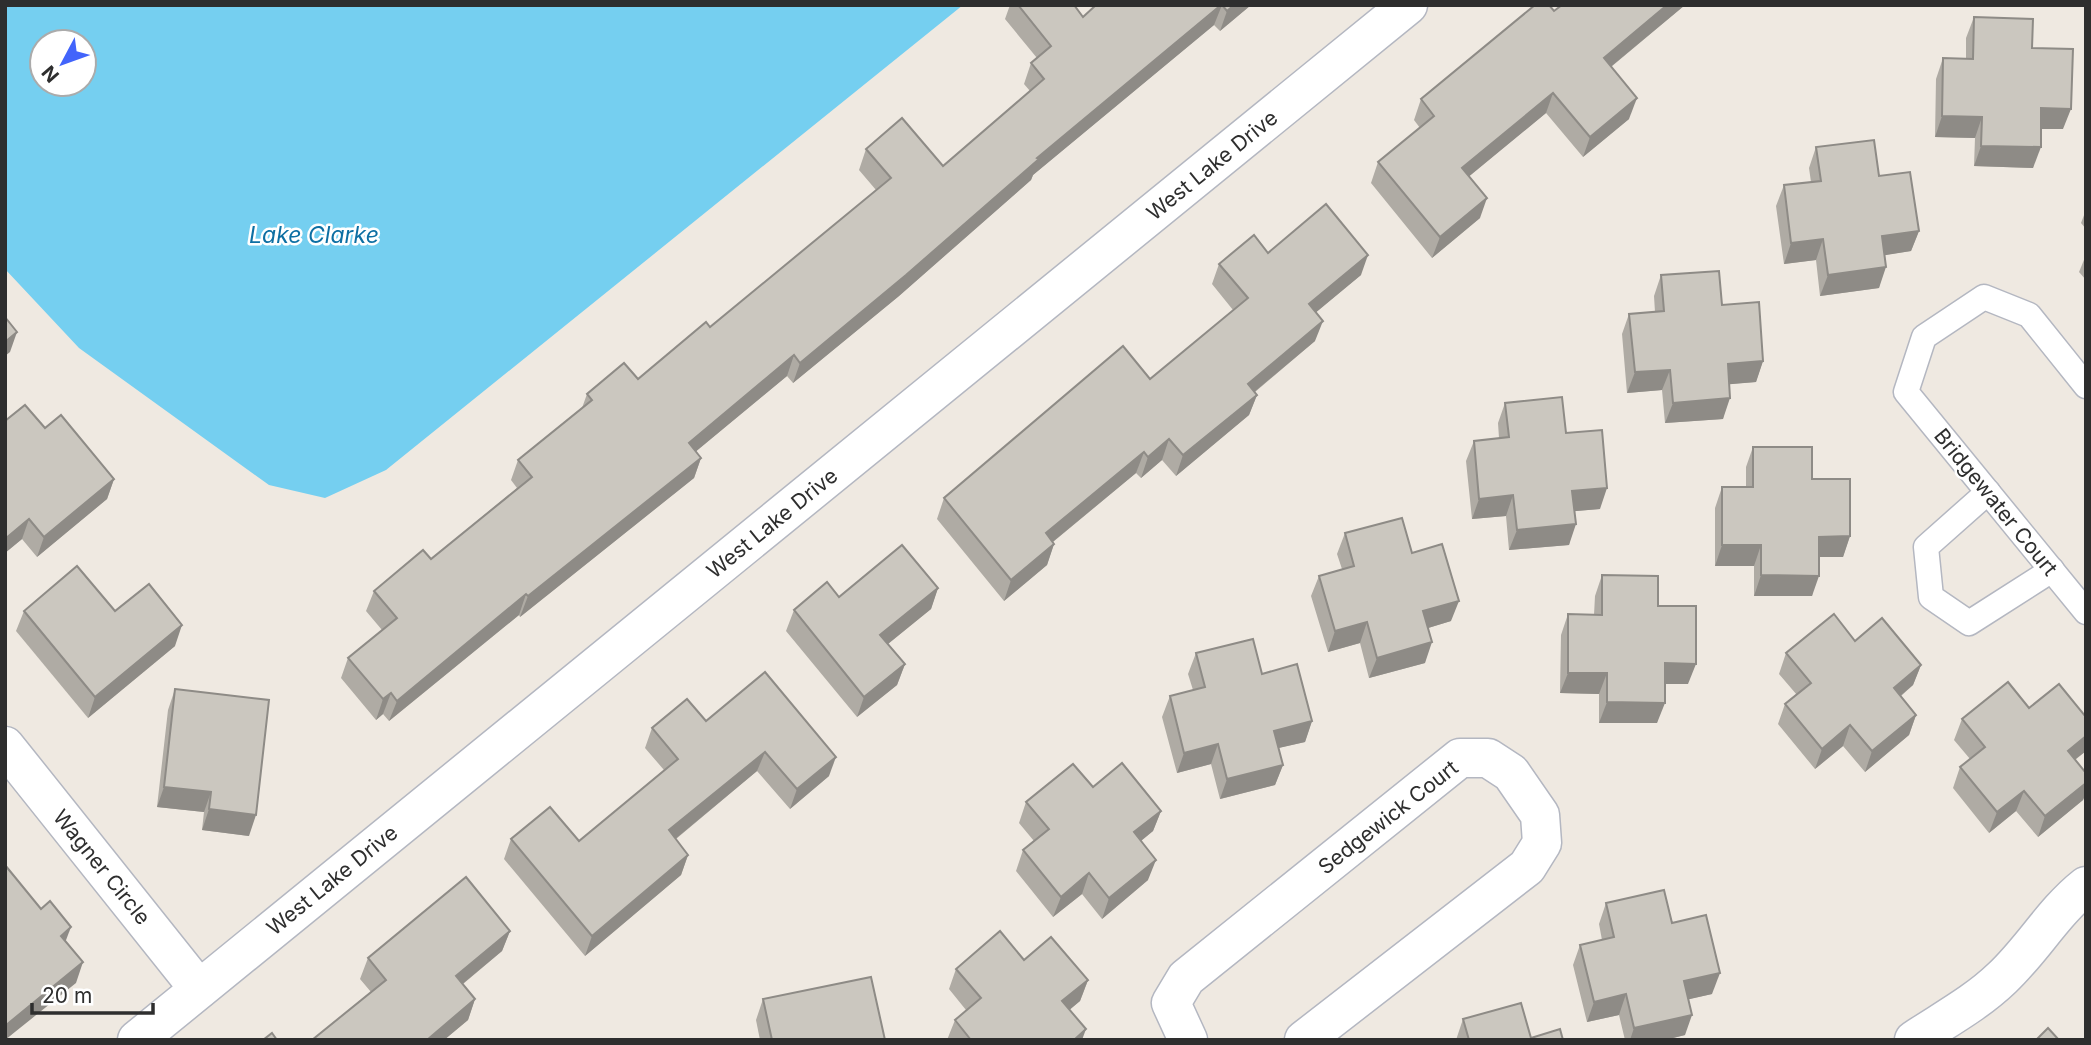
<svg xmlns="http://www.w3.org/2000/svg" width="2091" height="1045" font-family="Inter,sans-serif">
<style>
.water{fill:#75cff0;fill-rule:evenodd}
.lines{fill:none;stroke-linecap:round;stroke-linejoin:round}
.lane-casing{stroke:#b4b7c1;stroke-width:27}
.street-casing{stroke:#b4b7c1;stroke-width:41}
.lane{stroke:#fff;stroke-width:24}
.street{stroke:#fff;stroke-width:38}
.wall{fill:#afaba4}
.shaded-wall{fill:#8e8b86}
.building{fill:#cbc7bf;stroke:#8e8b86;stroke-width:2}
.labels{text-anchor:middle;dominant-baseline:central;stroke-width:5;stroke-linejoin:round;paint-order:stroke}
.street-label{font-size:21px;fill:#2e2e2e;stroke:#fff}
.water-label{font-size:23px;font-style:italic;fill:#0d6fa3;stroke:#fff}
</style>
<rect width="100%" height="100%" fill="#efe9e1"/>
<path class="water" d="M5,5H963L386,470L325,498L269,485L79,348L5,269ZM42,42H84V84H42Z"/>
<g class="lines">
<g class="lane-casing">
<g id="lane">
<polyline points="2086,386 2029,315 1984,297 1924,337 1906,392 2086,612"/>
<polyline points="1988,492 1926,547 1931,597 1969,623 2052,570"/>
</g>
</g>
<g class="street-casing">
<g id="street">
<polyline points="5,746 199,989"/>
<polyline points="137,1040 1408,5"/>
<polyline points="1188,1040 1171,1003 1186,978 1460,758 1488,758 1511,773 1540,815 1542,843 1527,867 1304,1040"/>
<path d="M1914,1040C1944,1020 1976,1003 2002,978C2033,949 2053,912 2086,886"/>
</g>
</g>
<use href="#lane" class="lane"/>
<use href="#street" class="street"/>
</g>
<g class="wall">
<polygon points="1010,5 1074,5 1083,17 1096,5 1251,5 1220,31 1214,25 1033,175 1031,180 899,296 793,383 787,376 696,451 701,458 694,478 520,617 519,615 389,721 383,714 376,720 341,678 348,658 382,630 366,611 374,591 431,559 517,488 511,480 518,460 582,408 587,394 638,379 710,327 876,190 859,170 866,149 943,166 1030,91 1024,84 1031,63 1037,58 1005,19"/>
<polygon points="1685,5 1611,67 1629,119 1583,157 1546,113 1469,176 1480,218 1432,258 1371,183 1378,162 1420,128 1414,120 1421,99 1554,11"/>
<polygon points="1974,17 2032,48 2063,129 2041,129 2033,168 1974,166 1975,138 1935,137 1936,79 1943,58 1966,59 1966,38"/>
<polygon points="1816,147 1879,176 1919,231 1911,251 1884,255 1879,288 1820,296 1816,260 1784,264 1776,206 1784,185 1811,182 1809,168"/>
<polygon points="2086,210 2086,229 2081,223"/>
<polygon points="1268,253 1361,275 1316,312 1315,341 1255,392 1257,395 1249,415 1176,476 1162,460 1141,478 1136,473 1053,542 1054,544 1047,565 1004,601 937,519 944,498 1150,379 1233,310 1212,284 1219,264"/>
<polygon points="2086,255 2086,280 2079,272"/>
<polygon points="1661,275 1722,305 1763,361 1756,382 1729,384 1723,419 1665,423 1662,390 1627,393 1622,334 1629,314 1655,312 1654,296"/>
<polygon points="1505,403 1566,433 1600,509 1575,511 1569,545 1509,550 1506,516 1472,519 1466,461 1474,441 1499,438 1498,423"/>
<polygon points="5,421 45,428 114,479 107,499 37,557 22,539 5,553"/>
<polygon points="1753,447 1812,479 1850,536 1843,557 1819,557 1812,596 1754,596 1754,566 1715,566 1715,508 1722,487 1746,487 1746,467"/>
<polygon points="1345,533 1412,553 1451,621 1428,628 1425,663 1369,678 1360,643 1328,652 1311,596 1319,576 1342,569 1337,554"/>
<polygon points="1602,575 1658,606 1688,684 1665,684 1657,723 1599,723 1599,694 1560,693 1561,635 1568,614 1594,615 1595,596"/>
<polygon points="938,588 931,609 888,644 905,664 897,685 857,717 786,631 794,610 839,597"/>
<polygon points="24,611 115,611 175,646 88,718 16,631"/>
<polygon points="1855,641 1921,665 1913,685 1901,696 1916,715 1909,735 1865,772 1843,746 1815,769 1778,724 1785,704 1797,695 1779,674 1786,653"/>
<polygon points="1196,653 1262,674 1312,721 1305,742 1278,748 1283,765 1275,785 1220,799 1211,764 1177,773 1162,717 1170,696 1193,690 1188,674"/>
<polygon points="175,689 249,836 202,830 204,812 157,807 168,710"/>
<polygon points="2029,708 2086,717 2086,751 2075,760 2086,773 2086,793 2083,800 2038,837 2016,811 1989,833 1953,788 1960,767 1970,759 1954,740 1962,719"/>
<polygon points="706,721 829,776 790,809 757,771 676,839 688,855 681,875 585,956 504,859 511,839 579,841 664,770 645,748 652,728"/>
<polygon points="1093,787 1161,811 1153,831 1141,841 1148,880 1102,919 1082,894 1053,917 1016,871 1023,850 1034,841 1019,823 1026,802"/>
<polygon points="1606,903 1672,923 1712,994 1689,999 1685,1035 1665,1040 1625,1040 1619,1015 1587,1022 1573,965 1580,945 1602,940 1599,924"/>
<polygon points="510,931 502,951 463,984 475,999 468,1020 444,1040 312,1040 371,992 360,979 368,958"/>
<polygon points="1024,960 1088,980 1080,1001 1069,1010 1082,1040 947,1040 955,1020 966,1010 949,989 956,969"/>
<polygon points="763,999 885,1040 760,1040 756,1020"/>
<polygon points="1463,1019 1531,1038 1563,1040 1456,1040"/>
</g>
<g class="shaded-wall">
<polygon points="1222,5 1214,25 1033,175 1031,180 899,296 793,383 800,363 1037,158"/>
<polygon points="1234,5 1251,5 1220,31 1227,11"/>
<polygon points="1667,5 1685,5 1596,79 1604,58"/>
<polygon points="1553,93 1546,113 1455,188 1462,168"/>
<polygon points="1637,98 1629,119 1583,157 1590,137"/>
<polygon points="2041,108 2071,109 2063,129 2034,129"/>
<polygon points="1942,116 1982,117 1975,138 1935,137"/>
<polygon points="1981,146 2041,147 2033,168 1974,166"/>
<polygon points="1487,198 1480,218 1432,258 1440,237"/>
<polygon points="1919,231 1911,251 1874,257 1882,236"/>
<polygon points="1823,239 1816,260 1784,264 1791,243"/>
<polygon points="1368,255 1361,275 1302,324 1309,304"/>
<polygon points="1886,267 1879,288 1820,296 1828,275"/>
<polygon points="1323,321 1315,341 1240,404 1248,384"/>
<polygon points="17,332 10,352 5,356 5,342"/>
<polygon points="794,355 787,376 682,463 689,443"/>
<polygon points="1763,361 1756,382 1721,385 1728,364"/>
<polygon points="1670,370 1662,390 1627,393 1635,372"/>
<polygon points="1257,395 1249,415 1176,476 1183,455"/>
<polygon points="1730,398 1723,419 1665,423 1673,403"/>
<polygon points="1169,439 1162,460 1141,478 1148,457"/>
<polygon points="1144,452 1136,473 1038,554 1046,533"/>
<polygon points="701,458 694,478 520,617 528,596"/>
<polygon points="114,479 107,499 37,557 44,537"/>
<polygon points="1607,488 1600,509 1565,512 1572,491"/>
<polygon points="1513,495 1506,516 1472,519 1479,499"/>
<polygon points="29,519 22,539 5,553 5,539"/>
<polygon points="1576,524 1569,545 1509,550 1517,530"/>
<polygon points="1850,536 1843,557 1812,557 1819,537"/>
<polygon points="1054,544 1047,565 1004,601 1011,580"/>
<polygon points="1722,545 1761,545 1754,566 1715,566"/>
<polygon points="1761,575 1819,576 1812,596 1754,596"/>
<polygon points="938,588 931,609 873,656 880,635"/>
<polygon points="526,594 519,615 389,721 397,701"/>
<polygon points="1459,601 1451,621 1415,632 1423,611"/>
<polygon points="1367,622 1360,643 1328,652 1335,631"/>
<polygon points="182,625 175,646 88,718 95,697"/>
<polygon points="1432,642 1425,663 1369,678 1377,658"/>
<polygon points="1665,663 1696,664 1688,684 1657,684"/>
<polygon points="905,664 897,685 857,717 864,697"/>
<polygon points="1921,665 1913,685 1886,708 1894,688"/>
<polygon points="1568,673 1607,673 1599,694 1560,693"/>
<polygon points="391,693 383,714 376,720 383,699"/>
<polygon points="1607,702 1665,703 1657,723 1599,723"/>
<polygon points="1916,715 1909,735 1865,772 1872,751"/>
<polygon points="1312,721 1305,742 1266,751 1274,731"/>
<polygon points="1850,725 1843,746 1815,769 1822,749"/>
<polygon points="2086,736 2086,751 2060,771 2068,751"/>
<polygon points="1218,744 1211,764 1177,773 1184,753"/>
<polygon points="765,752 757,771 662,850 669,830"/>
<polygon points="836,757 829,776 790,809 797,789"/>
<polygon points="1283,765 1275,785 1220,799 1227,779"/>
<polygon points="2086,783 2086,793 2083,800 2038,837 2045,816"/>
<polygon points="164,787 211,792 204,812 157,807"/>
<polygon points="2024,791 2016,811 1989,833 1997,812"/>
<polygon points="209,809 256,815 249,836 202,830"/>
<polygon points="1161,811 1153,831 1126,853 1134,832"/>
<polygon points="688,855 681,875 585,956 592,936"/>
<polygon points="1156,860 1148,880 1102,919 1109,898"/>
<polygon points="1089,873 1082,894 1053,917 1061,897"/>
<polygon points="71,927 63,948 61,936"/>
<polygon points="510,931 502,951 448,996 456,976"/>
<polygon points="83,962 76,983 5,1040 5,1026"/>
<polygon points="1720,973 1712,994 1677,1002 1684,981"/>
<polygon points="1088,980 1080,1001 1055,1022 1062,1001"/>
<polygon points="1626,994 1619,1015 1587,1022 1594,1002"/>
<polygon points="475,999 468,1020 444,1040 427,1040"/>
<polygon points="1692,1015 1685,1035 1665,1040 1630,1040 1634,1028"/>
<polygon points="1086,1029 1082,1040 1074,1040"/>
</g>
<g class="building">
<polygon points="1018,5 1074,5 1083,17 1096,5 1221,5 1037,158 1039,159 906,275 800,363 794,355 689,443 701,458 528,596 526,594 397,701 391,693 383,699 348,658 397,618 374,591 423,550 431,559 532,477 518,460 592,400 587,394 624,363 638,379 706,322 710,327 891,178 866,149 902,118 943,166 1044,79 1031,63 1051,46"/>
<polygon points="1222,5 1234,5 1227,11"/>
<polygon points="1535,5 1549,5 1554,11 1562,5 1667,5 1604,58 1637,98 1590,137 1553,93 1462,168 1487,198 1440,237 1378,162 1434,116 1421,99"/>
<polygon points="1974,17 2033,19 2032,48 2073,49 2071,109 2041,108 2041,147 1981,146 1982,117 1942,116 1943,58 1973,59"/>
<polygon points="1874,140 1879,176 1910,172 1919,231 1882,236 1886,267 1828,275 1823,239 1791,243 1784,185 1821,181 1816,147"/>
<polygon points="1326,204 1368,255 1309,304 1323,321 1248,384 1257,395 1183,455 1169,439 1148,457 1144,452 1046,533 1054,544 1011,580 944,498 1123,346 1150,379 1248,298 1219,264 1254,235 1268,253"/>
<polygon points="1719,271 1722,305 1759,302 1763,361 1728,364 1730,398 1673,403 1670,370 1635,372 1629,314 1664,311 1661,275"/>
<polygon points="5,317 17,332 5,342"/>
<polygon points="1562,397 1566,433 1602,430 1607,488 1572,491 1576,524 1517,530 1513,495 1479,499 1474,441 1509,437 1505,403"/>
<polygon points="25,405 45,428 61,415 114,479 44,537 29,519 5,539 5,421"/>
<polygon points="1753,447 1812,447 1812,479 1850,479 1850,536 1819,537 1819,576 1761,575 1761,545 1722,545 1722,487 1753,487"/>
<polygon points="1402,518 1412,553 1442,544 1459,601 1423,611 1432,642 1377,658 1367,622 1335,631 1319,576 1354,566 1345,533"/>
<polygon points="902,545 938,588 880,635 905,664 864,697 794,610 827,582 839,597"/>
<polygon points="77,566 115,611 149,584 182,625 95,697 24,611"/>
<polygon points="1602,575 1658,576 1658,606 1696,606 1696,664 1665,663 1665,703 1607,702 1607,673 1568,673 1568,614 1602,615"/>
<polygon points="1834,614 1855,641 1882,618 1921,665 1894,688 1916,715 1872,751 1850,725 1822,749 1785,704 1811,683 1786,653"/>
<polygon points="1253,639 1262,674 1297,664 1312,721 1274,731 1283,765 1227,779 1218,744 1184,753 1170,696 1205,687 1196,653"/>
<polygon points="765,672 836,757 797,789 765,752 669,830 688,855 592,936 511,839 550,807 579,841 678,759 652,728 687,699 706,721"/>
<polygon points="2008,682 2029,708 2059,684 2086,717 2086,736 2068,751 2086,773 2086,783 2045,816 2024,791 1997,812 1960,767 1985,747 1962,719"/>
<polygon points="175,689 269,700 256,815 209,809 211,792 164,787"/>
<polygon points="1122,763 1161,811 1134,832 1156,860 1109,898 1089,873 1061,897 1023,850 1049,829 1026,802 1073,764 1093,787"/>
<polygon points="5,865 41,909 50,901 71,927 61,936 83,962 5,1026"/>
<polygon points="466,877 510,931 456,976 475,999 427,1040 312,1040 386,980 368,958"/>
<polygon points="1664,890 1672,923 1706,915 1720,973 1684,981 1692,1015 1634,1028 1626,994 1594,1002 1580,945 1614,937 1606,903"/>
<polygon points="1000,931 1024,960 1051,937 1088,980 1062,1001 1086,1029 1074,1040 971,1040 955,1020 981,998 956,969"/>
<polygon points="871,977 885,1040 772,1040 763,999"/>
<polygon points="1521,1003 1531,1038 1560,1029 1563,1040 1469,1040 1463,1019"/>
<polygon points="2048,1028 2059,1040 2036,1040"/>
<polygon points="272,1033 277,1040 263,1040"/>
</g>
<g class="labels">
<g class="street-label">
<text transform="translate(1212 165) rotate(-39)">West Lake Drive</text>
<text transform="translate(1996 502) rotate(51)">Bridgewater Court</text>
<text transform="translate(772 523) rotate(-39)">West Lake Drive</text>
<text transform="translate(1388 817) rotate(-38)">Sedgewick Court</text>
<text transform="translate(102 867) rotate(51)">Wagner Circle</text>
<text transform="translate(332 880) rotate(-39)">West Lake Drive</text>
</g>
<g class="water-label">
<text x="314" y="235">Lake Clarke</text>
</g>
</g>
<rect width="2091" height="1045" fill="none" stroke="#2e2e2e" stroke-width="14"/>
<g transform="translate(63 63) rotate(229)"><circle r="33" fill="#ffffff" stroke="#ababab" stroke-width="2"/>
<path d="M0-5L12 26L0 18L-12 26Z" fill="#4264fb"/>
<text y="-10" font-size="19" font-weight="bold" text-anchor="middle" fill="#2e2e2e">N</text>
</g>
<path d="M32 1003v10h121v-10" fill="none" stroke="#2e2e2e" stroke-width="3.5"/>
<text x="42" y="1003" font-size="21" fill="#2e2e2e" stroke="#ffffff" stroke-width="5" paint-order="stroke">20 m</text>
</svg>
